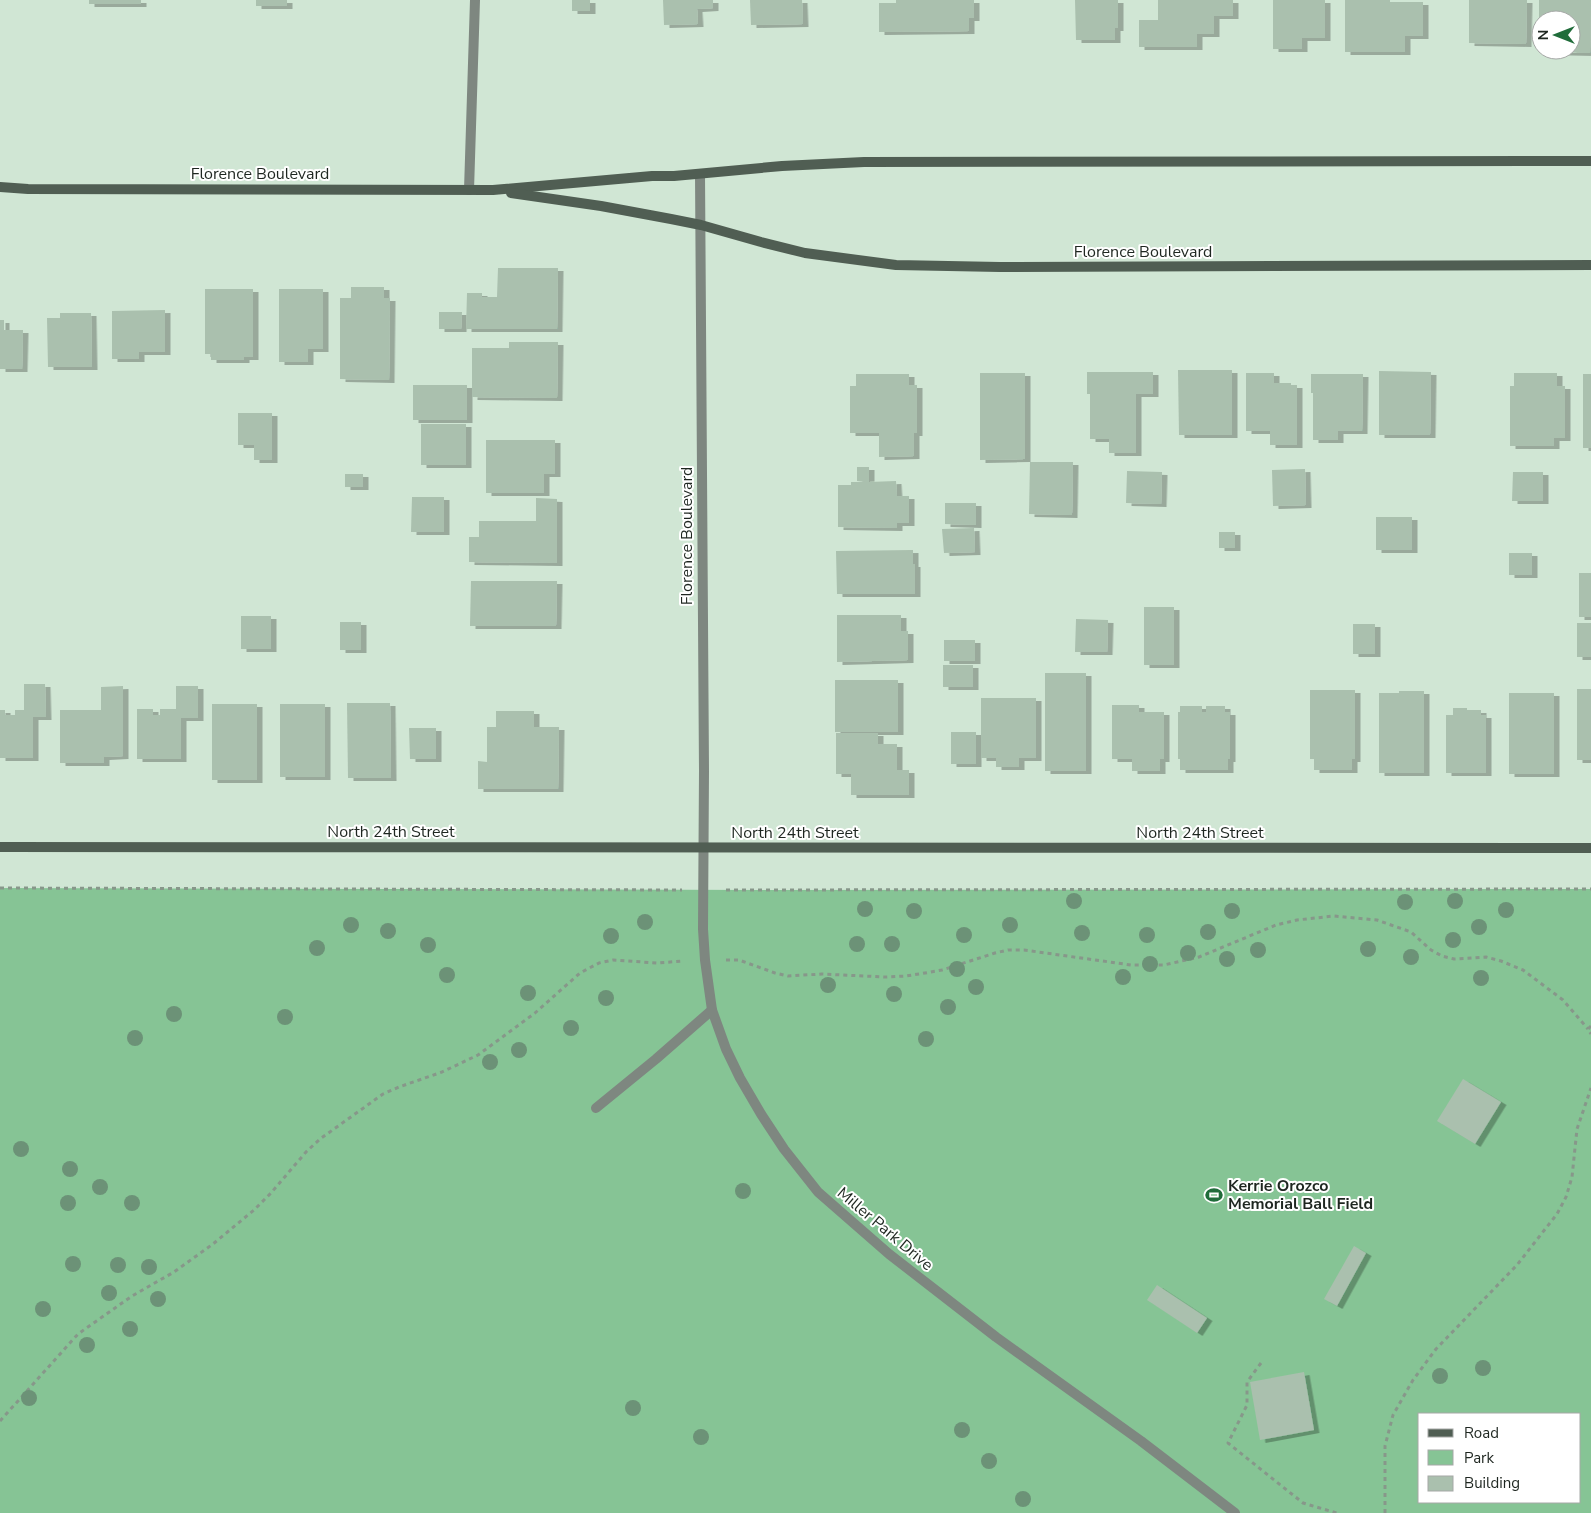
<svg xmlns="http://www.w3.org/2000/svg" width="1591" height="1513" font-family="'Nunito Sans',sans-serif">
<style>
.green{fill:#86c495;fill-rule:evenodd}
.building{fill:#aac0ae;filter:url(#shadow)}
.lines{fill:none;stroke-linecap:round;stroke-linejoin:round}
.path{stroke:#87978a;stroke-width:3;stroke-dasharray:4 4;stroke-linecap:butt}
.lane{stroke:#7e8780;stroke-width:10}
.street{stroke:#7e8780;stroke-width:10}
.secondary{stroke:#505e53;stroke-width:10}
.tree{fill:#6c9277}
.labels{text-anchor:middle;dominant-baseline:central;stroke-width:4;stroke-linejoin:round;paint-order:stroke}
.street-label{font-size:16px;fill:#1e2620;stroke:#fff}
.poi-label{font-size:16px;font-weight:bold;fill:#1e2620;stroke:#fff;text-anchor:start}
</style>
<defs>
<filter id="shadow"><feDropShadow dx="5.5" dy="3" stdDeviation="0" flood-color="#0004"/></filter>
</defs>
<rect width="100%" height="100%" fill="#d0e6d4"/>
<path class="green" d="M0,888L763,890L1591,889V1513H0ZM1420,1414H1580V1502H1420Z"/>
<g class="building">
<rect x="89" y="0" width="52" height="4"/>
<rect x="256" y="0" width="31" height="6"/>
<rect x="572" y="0" width="18" height="11"/>
<polygon points="663,0 713,0 713,8 697,9 698,24 664,25"/>
<polygon points="750,0 802,0 803,24 751,25"/>
<polygon points="896,0 974,0 974,18 969,18 969,31 879,32 879,3 896,3"/>
<polygon points="1075,0 1118,0 1118,28 1115,28 1115,40 1076,40"/>
<polygon points="1158,0 1233,0 1233,16 1214,16 1214,34 1197,34 1197,47 1139,47 1139,20 1158,20"/>
<polygon points="1273,0 1325,0 1325,38 1302,38 1302,49 1273,49"/>
<polygon points="1345,0 1390,0 1390,2 1423,2 1423,36 1405,36 1405,52 1345,52"/>
<polygon points="1469,0 1527,0 1526,44 1469,43"/>
<polygon points="1539,0 1591,0 1590,53 1542,52 1542,50 1571,50 1571,20 1541,20 1541,26 1539,26"/>
<polygon points="498,268 558,268 557,329 466,329 467,293 482,293 482,297 497,297"/>
<polygon points="351,287 384,287 384,298 390,298 389,380 340,379 340,298 351,298"/>
<polygon points="205,289 253,289 253,357 244,357 244,360 211,360 211,354 205,354"/>
<polygon points="279,289 323,289 323,349 308,349 308,362 279,362"/>
<polygon points="165,310 165,352 139,352 139,359 112,359 112,311"/>
<polygon points="439,312 462,312 461,329 439,329"/>
<polygon points="60,313 91,313 92,367 48,367 47,318 60,318"/>
<polygon points="0,320 4,320 4,330 23,330 22,369 0,369"/>
<polygon points="509,342 558,342 557,398 472,397 472,348 509,348"/>
<polygon points="1178,370 1232,370 1232,435 1179,435"/>
<polygon points="1379,371 1431,372 1430,435 1379,435"/>
<polygon points="1087,372 1153,372 1153,394 1136,394 1136,453 1109,453 1109,439 1090,439 1090,394 1087,394"/>
<polygon points="980,373 1025,373 1025,459 980,460"/>
<polygon points="1246,373 1274,373 1274,383 1291,383 1291,385 1297,385 1297,445 1270,445 1270,431 1246,431"/>
<polygon points="1514,373 1557,373 1557,386 1565,386 1565,438 1554,438 1554,446 1510,446 1510,386 1514,386"/>
<polygon points="856,374 909,374 909,385 917,385 917,433 914,433 914,456 879,457 879,433 850,433 850,386 856,386"/>
<polygon points="1311,374 1363,374 1362,431 1338,431 1338,440 1313,440 1313,393 1311,393"/>
<rect x="1583" y="374" width="8" height="74"/>
<rect x="413" y="385" width="54" height="35"/>
<polygon points="238,413 272,413 272,460 254,460 254,445 238,445"/>
<rect x="421" y="424" width="45" height="41"/>
<polygon points="486,440 555,440 555,474 544,474 544,493 486,493"/>
<polygon points="1030,462 1073,462 1072,515 1029,514"/>
<polygon points="857,467 869,467 869,482 896,481 897,496 909,496 909,523 897,523 897,528 838,527 838,485 851,485 851,482 865,482 857,481"/>
<polygon points="1305,469 1306,505 1273,506 1272,470"/>
<polygon points="1127,471 1162,472 1161,504 1126,503"/>
<polygon points="1513,472 1543,472 1543,501 1512,501"/>
<rect x="345" y="474" width="18" height="13"/>
<polygon points="412,497 444,497 444,532 411,532"/>
<polygon points="536,498 557,499 557,563 469,562 469,537 479,537 479,521 536,521"/>
<polygon points="945,503 976,503 976,525 945,524"/>
<rect x="1376" y="517" width="36" height="33"/>
<polygon points="974,528 975,552 944,553 942,529"/>
<rect x="1219" y="532" width="16" height="16"/>
<polygon points="913,550 913,564 915,564 915,594 837,594 836,551"/>
<rect x="1509" y="553" width="23" height="22"/>
<rect x="1579" y="573" width="12" height="44"/>
<polygon points="471,581 557,581 556,626 470,626"/>
<rect x="1144" y="607" width="30" height="58"/>
<polygon points="837,615 901,615 901,631 908,631 908,660 837,662"/>
<rect x="241" y="616" width="30" height="33"/>
<polygon points="1076,619 1108,620 1107,652 1075,652"/>
<rect x="340" y="622" width="21" height="28"/>
<rect x="1577" y="623" width="14" height="34"/>
<rect x="1353" y="624" width="22" height="30"/>
<rect x="944" y="640" width="31" height="21"/>
<rect x="943" y="665" width="30" height="22"/>
<rect x="1045" y="673" width="41" height="98"/>
<rect x="835" y="680" width="63" height="52"/>
<polygon points="24,684 45,684 46,717 33,717 33,758 0,758 0,710 5,710 5,715 15,715 15,710 24,710"/>
<polygon points="123,686 123,756 104,757 104,763 60,763 60,710 101,710 101,687"/>
<polygon points="176,686 198,686 198,718 181,718 181,759 137,759 137,709 153,709 153,715 160,715 160,709 176,709"/>
<rect x="1577" y="689" width="14" height="71"/>
<polygon points="1310,690 1355,690 1355,759 1352,759 1352,770 1314,770 1314,759 1310,759"/>
<polygon points="1399,691 1424,691 1424,773 1379,773 1379,693 1399,693"/>
<rect x="1509" y="693" width="45" height="81"/>
<polygon points="981,698 1036,698 1036,758 1019,758 1019,767 996,767 996,758 981,758"/>
<polygon points="347,703 390,703 391,778 348,778"/>
<rect x="212" y="704" width="45" height="76"/>
<rect x="280" y="704" width="45" height="73"/>
<polygon points="1112,705 1139,705 1139,712 1164,712 1164,759 1160,759 1160,771 1132,771 1132,759 1112,759"/>
<polygon points="1180,706 1202,706 1202,712 1206,712 1206,706 1225,706 1225,712 1230,712 1230,759 1228,759 1228,770 1180,770 1180,759 1178,759 1178,712 1180,712"/>
<polygon points="1453,708 1467,708 1467,710 1481,710 1481,715 1486,715 1486,773 1446,773 1446,715 1453,715"/>
<polygon points="496,711 534,711 534,727 559,727 558,789 478,789 478,761 487,762 487,727 496,727"/>
<polygon points="409,728 436,728 436,759 410,759"/>
<rect x="951" y="732" width="25" height="32"/>
<polygon points="836,733 878,733 878,744 897,744 897,770 909,770 909,795 851,795 851,774 836,774"/>
<polygon points="1463,1079 1501,1102 1475,1144 1437,1121"/>
<polygon points="1354,1246 1366,1253 1337,1306 1324,1299"/>
<polygon points="1157,1285 1207,1318 1197,1333 1147,1300"/>
<polygon points="1304,1372 1314,1430 1260,1440 1250,1382"/>
</g>
<g class="lines">
<g class="path">
<polyline points="0,888 682,890"/>
<polyline points="726,890 1591,889"/>
<polyline points="726,960 739,960 775,973 788,976 822,974 885,977 906,976 925,973 942,970 995,953 1008,950 1024,950 1131,965 1164,965 1199,957 1276,925 1297,920 1334,916 1377,920 1411,932 1431,950 1442,956 1454,959 1486,957 1501,961 1523,970 1563,1000 1588,1029"/>
<polyline points="1591,1026 1588,1029 1591,1034"/>
<polyline points="1261,1363 1247,1382 1247,1405 1228,1443 1303,1503 1337,1513"/>
<polyline points="0,1421 78,1334 132,1296 174,1272 213,1244 254,1210 271,1193 306,1152 320,1139 383,1094 399,1087 442,1072 478,1055 535,1013 580,973 599,963 613,960 657,963 683,961"/>
<polyline points="1385,1513 1385,1446 1393,1415 1413,1380 1436,1349 1517,1265 1557,1214 1566,1197 1572,1177 1577,1129 1591,1088"/>
</g>
<g class="lane">
<polyline points="469,190 475,0"/>
<polyline points="596,1108 656,1059 712,1010"/>
</g>
<polyline class="street" points="700,174 704,771 703,929 705,960 712,1010 726,1049 740,1078 761,1114 784,1149 818,1192 889,1254 996,1337 1141,1441 1235,1513"/>
<g class="secondary">
<polyline points="0,187 28,189 493,190 652,176 674,176 782,166 864,162 1591,161"/>
<polyline points="511,193 601,206 671,219 701,225 761,242 805,253 896,265 1000,267 1591,265"/>
<polyline points="0,847 1591,848"/>
</g>
</g>
<g class="tree">
<circle cx="1074" cy="901" r="8"/>
<circle cx="1455" cy="901" r="8"/>
<circle cx="1405" cy="902" r="8"/>
<circle cx="865" cy="909" r="8"/>
<circle cx="1506" cy="910" r="8"/>
<circle cx="914" cy="911" r="8"/>
<circle cx="1232" cy="911" r="8"/>
<circle cx="645" cy="922" r="8"/>
<circle cx="351" cy="925" r="8"/>
<circle cx="1010" cy="925" r="8"/>
<circle cx="1479" cy="927" r="8"/>
<circle cx="388" cy="931" r="8"/>
<circle cx="1208" cy="932" r="8"/>
<circle cx="1082" cy="933" r="8"/>
<circle cx="964" cy="935" r="8"/>
<circle cx="1147" cy="935" r="8"/>
<circle cx="611" cy="936" r="8"/>
<circle cx="1453" cy="940" r="8"/>
<circle cx="857" cy="944" r="8"/>
<circle cx="892" cy="944" r="8"/>
<circle cx="428" cy="945" r="8"/>
<circle cx="317" cy="948" r="8"/>
<circle cx="1368" cy="949" r="8"/>
<circle cx="1258" cy="950" r="8"/>
<circle cx="1188" cy="953" r="8"/>
<circle cx="1411" cy="957" r="8"/>
<circle cx="1227" cy="959" r="8"/>
<circle cx="1150" cy="964" r="8"/>
<circle cx="957" cy="969" r="8"/>
<circle cx="447" cy="975" r="8"/>
<circle cx="1123" cy="977" r="8"/>
<circle cx="1481" cy="978" r="8"/>
<circle cx="828" cy="985" r="8"/>
<circle cx="976" cy="987" r="8"/>
<circle cx="528" cy="993" r="8"/>
<circle cx="894" cy="994" r="8"/>
<circle cx="606" cy="998" r="8"/>
<circle cx="948" cy="1007" r="8"/>
<circle cx="174" cy="1014" r="8"/>
<circle cx="285" cy="1017" r="8"/>
<circle cx="571" cy="1028" r="8"/>
<circle cx="135" cy="1038" r="8"/>
<circle cx="926" cy="1039" r="8"/>
<circle cx="519" cy="1050" r="8"/>
<circle cx="490" cy="1062" r="8"/>
<circle cx="21" cy="1149" r="8"/>
<circle cx="70" cy="1169" r="8"/>
<circle cx="100" cy="1187" r="8"/>
<circle cx="743" cy="1191" r="8"/>
<circle cx="68" cy="1203" r="8"/>
<circle cx="132" cy="1203" r="8"/>
<circle cx="73" cy="1264" r="8"/>
<circle cx="118" cy="1265" r="8"/>
<circle cx="149" cy="1267" r="8"/>
<circle cx="109" cy="1293" r="8"/>
<circle cx="158" cy="1299" r="8"/>
<circle cx="43" cy="1309" r="8"/>
<circle cx="130" cy="1329" r="8"/>
<circle cx="87" cy="1345" r="8"/>
<circle cx="1483" cy="1368" r="8"/>
<circle cx="1440" cy="1376" r="8"/>
<circle cx="29" cy="1398" r="8"/>
<circle cx="633" cy="1408" r="8"/>
<circle cx="962" cy="1430" r="8"/>
<circle cx="701" cy="1437" r="8"/>
<circle cx="989" cy="1461" r="8"/>
<circle cx="1023" cy="1499" r="8"/>
</g>
<defs>
<g id="stadium-bare" transform="scale(1.35)"><path d="M0-5a6.5 5 0 1 0 0 10a6.5 5 0 1 0 0-10ZM-3.5-1.8h7v3.6h-7Z" fill="#206c3a" stroke="#fff" stroke-width="2.5" paint-order="stroke"/></g>
</defs>
<g fill-rule="evenodd">
<use href="#stadium-bare" x="1214" y="1195"/>
</g>
<g class="labels">
<g class="street-label">
<text x="260" y="174">Florence Boulevard</text>
<text x="1143" y="252">Florence Boulevard</text>
<text transform="translate(687 536) rotate(-90)">Florence Boulevard</text>
<text x="391" y="832">North 24th Street</text>
<text x="795" y="833">North 24th Street</text>
<text x="1200" y="833">North 24th Street</text>
<text transform="translate(885 1229) rotate(40)">Miller Park Drive</text>
</g>
<g class="poi-label">
<text x="1228" y="1186">Kerrie Orozco<tspan x="1228" dy="18">Memorial Ball Field</tspan></text>
</g>
</g>
<rect x="1418" y="1413" width="162" height="90" fill="#ffffff" stroke="#a5a8a6"/>
<rect x="1428" y="1429" width="25" height="8" fill="#505e53" stroke="#a5a8a6"/>
<text x="1464" y="1438" font-size="15" fill="#1e2620">Road</text>
<rect x="1428" y="1450" width="25" height="15" fill="#86c495" stroke="#a5a8a6"/>
<text x="1464" y="1463" font-size="15" fill="#1e2620">Park</text>
<rect x="1428" y="1476" width="25" height="15" fill="#aac0ae" stroke="#a5a8a6"/>
<text x="1464" y="1488" font-size="15" fill="#1e2620">Building</text>
<g transform="translate(1556 35) rotate(270)"><circle r="24" fill="#ffffff" stroke="#a5a8a6"/>
<path d="M0-4L9 19L0 12L-9 19Z" fill="#206c3a"/>
<text y="-8" font-size="14" font-weight="bold" text-anchor="middle" fill="#1e2620">N</text>
</g>
</svg>
